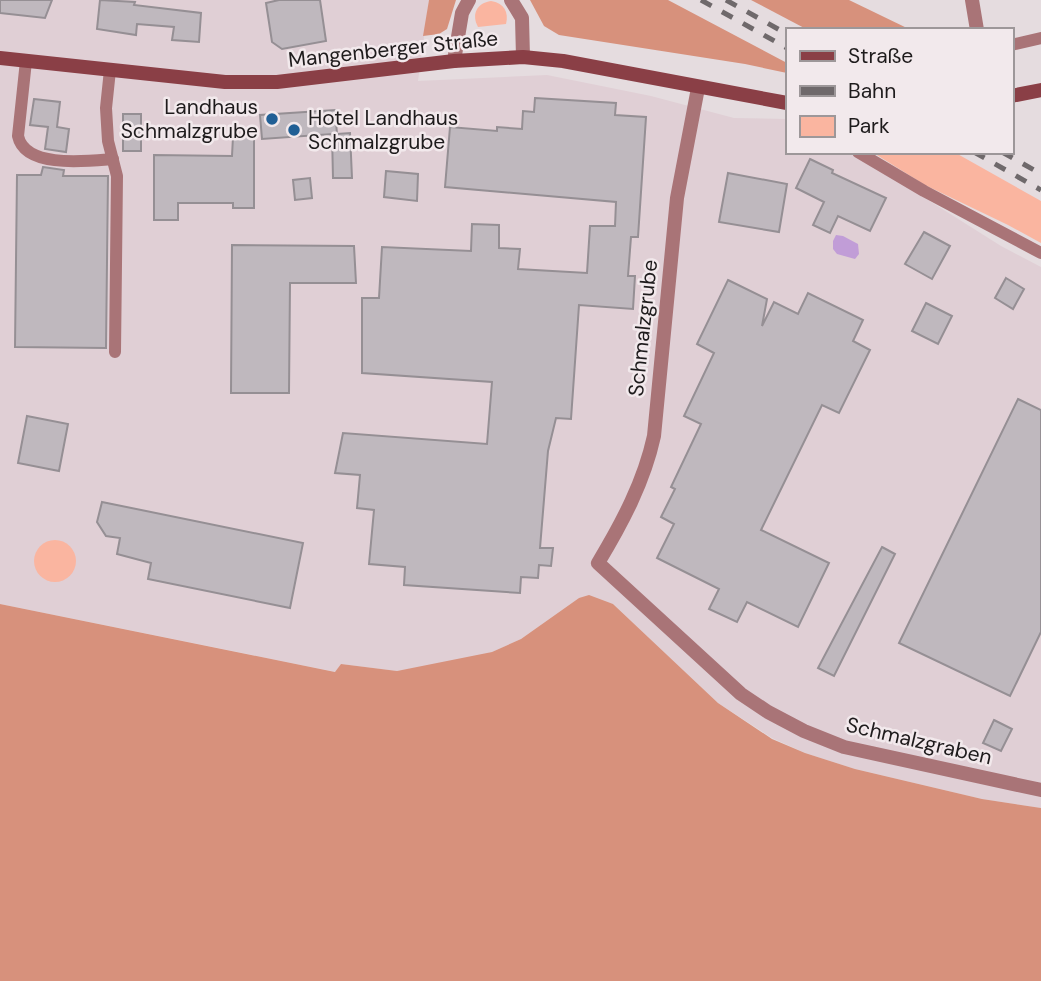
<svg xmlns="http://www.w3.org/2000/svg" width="1041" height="981" font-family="'DM Sans',sans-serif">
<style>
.built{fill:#e0cfd5}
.green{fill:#fab5a0}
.forest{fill:#d7917c}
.water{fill:#c19dd7}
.building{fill:#bfb8be;stroke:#958f94;stroke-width:2}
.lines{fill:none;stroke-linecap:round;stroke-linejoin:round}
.service{stroke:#a97477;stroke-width:12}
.minor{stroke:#a97477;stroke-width:14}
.secondary{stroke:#8a3f46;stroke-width:14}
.rail{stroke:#6f696b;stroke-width:5;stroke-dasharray:12 12;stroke-linecap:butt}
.poi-dot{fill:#205f95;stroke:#f2e9ec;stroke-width:2.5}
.labels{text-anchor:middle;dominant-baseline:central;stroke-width:5;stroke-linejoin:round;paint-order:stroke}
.street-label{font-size:21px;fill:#1e1b1c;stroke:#f2e9ec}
.poi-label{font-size:21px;fill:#1e1b1c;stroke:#f2e9ec;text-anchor:end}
</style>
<rect width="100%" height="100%" fill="#e5dcdf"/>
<polygon class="built" points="0,0 429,0 418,81 547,75 651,96 734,118 787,119 787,152 852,152 1001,246 1041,267 1041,808 982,799 855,769 805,753 772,738 718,703 613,604 579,598 521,639 492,652 464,659 397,671 341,664 336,672 0,604"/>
<g class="green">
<path d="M491,1C504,3 509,12 506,24L478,27C471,14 477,3 491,1Z"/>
<polygon points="872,152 954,152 1041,201 1041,243 1008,225 925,185"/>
<circle cx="55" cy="561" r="21"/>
</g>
<g class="forest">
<polygon points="429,0 456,0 447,29 439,34 423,36"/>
<polygon points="530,0 668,0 787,63 787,73 745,64 559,35 544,26"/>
<polygon points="751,0 849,0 911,30 808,30"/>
<polygon points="589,595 613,604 718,703 772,739 805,753 855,769 982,799 1041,808 1041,981 0,981 0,604 335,672 341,664 397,671 492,652 521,639 579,598"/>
</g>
<polygon class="water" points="836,235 843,236 858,244 859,254 855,259 837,254 833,249 833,241"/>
<g class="building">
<polygon points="0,0 52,0 45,18 0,13"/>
<polygon points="100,0 135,2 134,5 201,13 199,42 172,40 174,27 137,24 136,35 97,29"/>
<polygon points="279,0 320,0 326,41 282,49 272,42 266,3"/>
<polygon points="535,98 616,103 615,115 646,117 638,237 631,237 628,276 635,276 633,309 579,305 571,419 556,418 548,451 540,548 553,548 551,566 539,565 538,578 521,577 520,593 404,585 405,567 369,564 374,510 357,508 360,475 335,473 343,433 487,444 492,382 362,373 362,298 379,298 382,247 471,251 472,224 499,225 499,248 520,249 518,269 587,273 590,226 615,226 616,202 445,187 450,127 497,131 497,127 522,129 523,111 534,112"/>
<polygon points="34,99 60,102 57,127 69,129 66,152 45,149 48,127 30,125"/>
<polygon points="335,110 337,134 350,133 352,178 333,178 332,134 262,139 260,115"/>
<rect x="123" y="114" width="18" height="37"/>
<polygon points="233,137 254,137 254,208 233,208 233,203 178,203 178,220 154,220 154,155 232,156"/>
<polygon points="810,159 833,170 832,173 886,198 870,231 838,216 830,233 813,225 824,202 796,188"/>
<polygon points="43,167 64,170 63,176 108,176 106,348 15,347 17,175 41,175"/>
<polygon points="386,171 418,174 417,201 384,197"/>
<polygon points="728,173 787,184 779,232 719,222"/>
<polygon points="310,178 312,198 295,200 293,180"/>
<polygon points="924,232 950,246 932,279 905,264"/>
<polygon points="232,245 354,246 356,283 290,283 289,393 231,393"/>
<polygon points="1006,278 1024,289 1013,309 995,298"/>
<polygon points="728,280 767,299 762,326 774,302 798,314 808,293 863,320 853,341 870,350 839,413 822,405 761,530 829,563 798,627 747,602 737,622 709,609 719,589 657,558 674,524 661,517 675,489 671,487 701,424 684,416 714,353 697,344"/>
<polygon points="926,303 952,316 938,344 912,331"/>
<polygon points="1018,399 1041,410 1041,632 1010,696 899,643"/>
<polygon points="27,416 68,424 59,471 18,463"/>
<polygon points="102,502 303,543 290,608 148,579 151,563 117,554 120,538 106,536 97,522"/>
<polygon points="882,547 895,554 834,676 818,668"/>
<polygon points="994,720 1012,729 1001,751 983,743"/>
</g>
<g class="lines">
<g class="service">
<polyline points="1011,45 1041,38"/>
<path d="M26,61L18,136C25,169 88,161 113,159"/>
<polyline points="110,70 106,108 108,141 117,176 115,352"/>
<polyline points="858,152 924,191 1041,253"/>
</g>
<g class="minor">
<polyline points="511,0 522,18 523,57"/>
<polyline points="972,0 977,30"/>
<polyline points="454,61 462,13 469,0"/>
<path d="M698,88L677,198L654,436C644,482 622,523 598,563L741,694L768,712L804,731L844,747L1041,790"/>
</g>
<g class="secondary">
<polyline points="0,58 225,82 277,82 454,61 523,57 563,61 787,103"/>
<polyline points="1011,96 1041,90"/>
</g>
<g class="rail">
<polyline points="701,0 787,48"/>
<polyline points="726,0 787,34"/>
<polyline points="974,152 1041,190"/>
<polyline points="1002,152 1041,174"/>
</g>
</g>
<g class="poi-dot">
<circle cx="272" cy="119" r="7"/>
<circle cx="294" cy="130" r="7"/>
</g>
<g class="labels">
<g class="street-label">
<text transform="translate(393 49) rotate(-6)">Mangenberger Straße</text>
<text transform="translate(643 328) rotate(-84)">Schmalzgrube</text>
<text transform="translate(919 741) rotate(13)">Schmalzgraben</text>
</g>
<g class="poi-label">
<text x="258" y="107">Landhaus<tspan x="258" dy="24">Schmalzgrube</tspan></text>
<text x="308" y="118" text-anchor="start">Hotel Landhaus<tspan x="308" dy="24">Schmalzgrube</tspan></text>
</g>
</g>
<rect x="786" y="28" width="228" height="126" fill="#f2e9ec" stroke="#9d9799" stroke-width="2"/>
<rect x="800" y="51" width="35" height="10" fill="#8a3f46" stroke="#9d9799" stroke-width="2"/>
<text x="848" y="63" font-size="21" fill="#1e1b1c">Straße</text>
<rect x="800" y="86" width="35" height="10" fill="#6f696b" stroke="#9d9799" stroke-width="2"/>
<text x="848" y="98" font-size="21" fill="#1e1b1c">Bahn</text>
<rect x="800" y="116" width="35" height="21" fill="#fab5a0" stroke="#9d9799" stroke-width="2"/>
<text x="848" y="133" font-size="21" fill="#1e1b1c">Park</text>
</svg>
